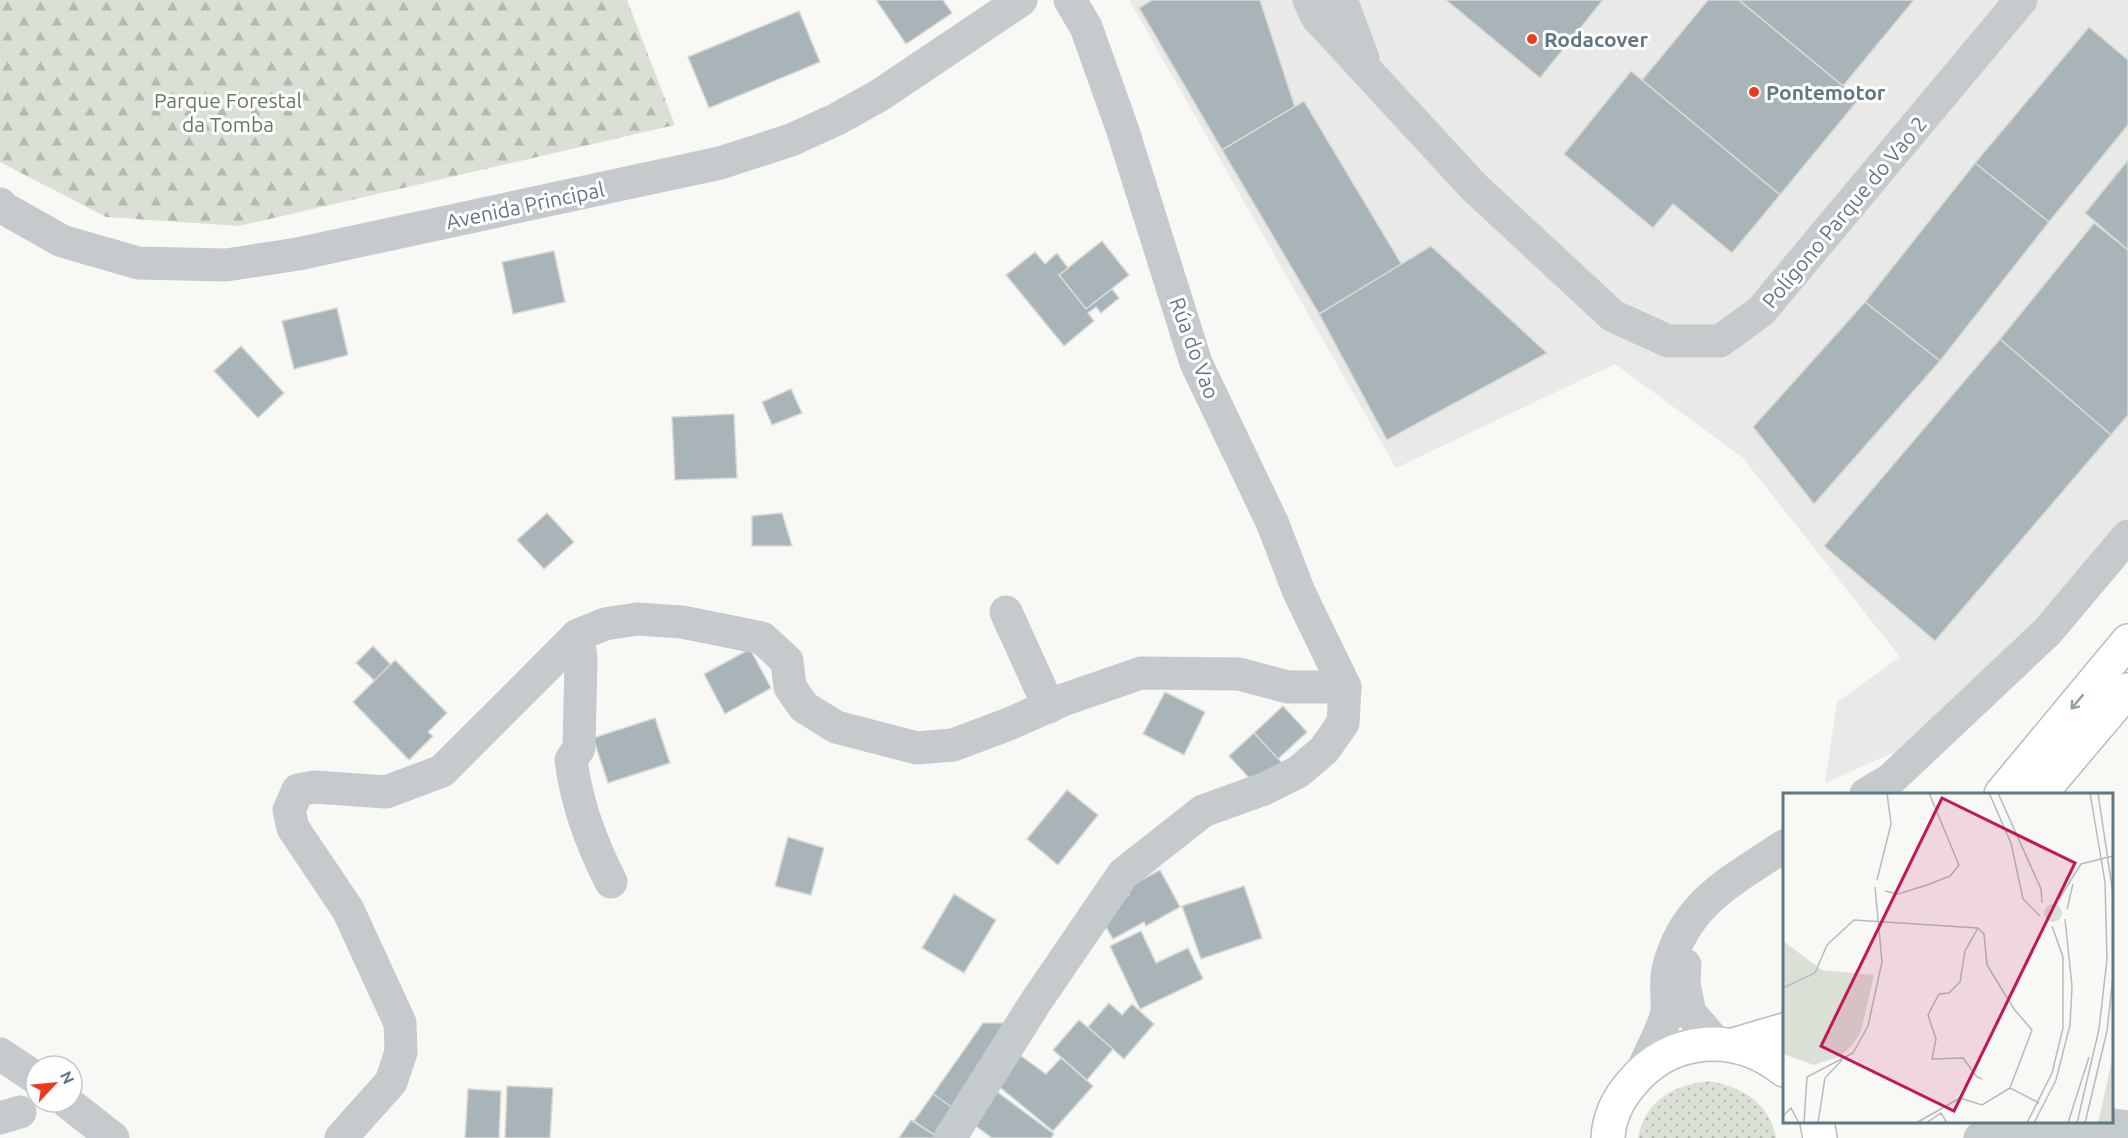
<svg xmlns="http://www.w3.org/2000/svg" width="2128" height="1138" font-family="Ubuntu,sans-serif">
<style>
.built{fill:#e9e9e8}
.grass{fill:url(#grass-dots)}
.forest{fill:url(#forest-firs)}
.building{fill:#a9b4b9;stroke:#d9d9d7;stroke-width:1.5}
.lines{fill:none;stroke-linecap:round;stroke-linejoin:round}
.major-casing{stroke:#b8bdc0;stroke-width:36}
.minor{stroke:#c5cacd;stroke-width:33}
.major{stroke:#fff;stroke-width:33}
.oneway{stroke:#90a0a8}
.poi-dot{fill:#ee391f;stroke:#fff;stroke-width:2}
.labels{text-anchor:middle;dominant-baseline:central;stroke-width:6;stroke-linejoin:round;paint-order:stroke}
.poi-label{font-size:21px;font-weight:bold;fill:#617782;stroke:#fff;text-anchor:start}
.park-label{font-size:21px;fill:#677960;stroke:#fff}
.street-label{font-size:21px;fill:#617782;stroke:#fff}
.inset-road{fill:none;stroke:#b3bcc0;stroke-width:1.5}
.view{fill:#c2185b;fill-opacity:0.15;stroke:#c2185b;stroke-width:3}
.inset-edge{fill:none;stroke:#617782;stroke-width:3}
</style>
<defs>
<pattern id="grass-dots" width="8" height="8" patternUnits="userSpaceOnUse" patternTransform="scale(1.5)"><rect width="8" height="8" fill="#dae0d5"/><path d="M2 2h.1M6 6h.1" fill="none" stroke="#b4bab2" stroke-width="1.8" stroke-linecap="round"/></pattern>
<pattern id="forest-firs" width="22" height="20" patternUnits="userSpaceOnUse" patternTransform="scale(1.5)"><rect width="22" height="20" fill="#dae0d5"/><path d="M5 1l3.5 6h-7zM16 11l3.5 6h-7z" fill="#b4bab2"/></pattern>
</defs>
<rect width="100%" height="100%" fill="#f8f8f5"/>
<polygon class="built" points="1129,0 2128,0 2128,536 1945,730 1825,783 1837,702 1900,657 1743,458 1615,364 1396,468"/>
<path class="grass" d="M1709,1081C1742,1087 1769,1102 1776,1138H1638C1645,1100 1674,1085 1709,1081Z"/>
<polygon class="forest" points="0,0 627,0 675,125 239,226 106,217 0,162"/>
<g class="building">
<polygon points="876,0 943,0 952,13 906,44"/>
<polygon points="1152,0 1260,0 1295,107 1222,150 1139,8"/>
<polygon points="1446,0 1603,0 1540,78"/>
<polygon points="1708,0 1739,0 1859,99 1780,195 1642,80"/>
<polygon points="1739,0 1914,0 1843,86"/>
<polygon points="799,11 820,62 709,108 688,57"/>
<polygon points="2089,27 2128,60 2128,125 2049,222 1975,163"/>
<polygon points="1631,71 1780,195 1732,253 1673,204 1653,228 1564,154"/>
<polygon points="1304,101 1402,265 1319,314 1222,150"/>
<polygon points="2128,160 2128,250 2085,213"/>
<polygon points="1975,163 2049,222 1940,361 1865,302"/>
<polygon points="2094,223 2128,250 2128,415 2111,435 2000,339"/>
<polygon points="1102,241 1129,275 1086,309 1059,275"/>
<polygon points="1431,246 1547,353 1387,440 1319,314"/>
<polygon points="554,251 565,302 513,314 502,262"/>
<polygon points="1035,252 1045,264 1057,253 1068,268 1059,275 1086,309 1112,289 1119,298 1101,313 1096,307 1088,313 1094,321 1064,346 1006,275"/>
<polygon points="1865,302 1940,361 1814,504 1753,427"/>
<polygon points="337,308 348,355 294,369 282,321"/>
<polygon points="2000,339 2111,435 1935,641 1824,546"/>
<polygon points="241,346 284,393 258,418 214,371"/>
<polygon points="791,389 802,413 772,425 762,402"/>
<polygon points="734,414 737,478 675,480 672,417"/>
<polygon points="547,513 574,542 544,569 517,540"/>
<polygon points="782,513 792,546 752,546 752,516"/>
<polygon points="373,646 391,665 375,681 356,663"/>
<polygon points="750,649 771,688 725,714 704,674"/>
<polygon points="395,660 447,713 428,732 433,736 409,760 353,702"/>
<polygon points="1165,692 1205,712 1184,755 1143,734"/>
<polygon points="1283,706 1307,732 1278,759 1254,733"/>
<polygon points="655,718 670,763 608,783 593,738"/>
<polygon points="1254,733 1285,766 1251,780 1229,756"/>
<polygon points="1067,790 1098,815 1058,865 1027,839"/>
<polygon points="788,837 824,848 811,895 775,886"/>
<polygon points="1160,870 1180,907 1146,926 1144,922 1113,939 1100,917 1107,907 1129,895 1125,889"/>
<polygon points="1244,886 1262,938 1201,959 1182,906"/>
<polygon points="954,894 996,920 964,973 922,948"/>
<polygon points="1141,931 1156,963 1188,948 1203,979 1140,1009 1110,946"/>
<polygon points="1109,1003 1122,1015 1132,1004 1154,1024 1124,1059 1088,1027"/>
<polygon points="1079,1020 1113,1049 1087,1080 1053,1050"/>
<polygon points="983,1023 1014,1023 954,1109 933,1094"/>
<polygon points="1017,1053 1046,1074 1061,1058 1093,1086 1053,1131 996,1084"/>
<polygon points="507,1086 553,1088 550,1138 505,1138"/>
<polygon points="468,1089 501,1091 499,1138 465,1138"/>
<polygon points="996,1091 1054,1134 1051,1138 992,1138 972,1123"/>
<polygon points="933,1094 954,1109 936,1136 914,1121"/>
<polygon points="911,1120 936,1136 935,1138 899,1138"/>
</g>
<g class="lines">
<g class="major-casing">
<g id="major">
<polyline points="2001,794 2128,641"/>
<polyline points="2040,794 2128,690"/>
<polyline points="1733,1045 1784,1030"/>
<polyline points="1817,1122 1820,1138"/>
<path d="M1608,1138C1609,1118 1618,1099 1631,1084C1671,1035 1736,1032 1784,1070"/>
</g>
</g>
<g class="minor">
<polyline points="1309,0 1317,17 1474,187 1613,316 1668,341 1720,341 1761,311 2021,0"/>
<polyline points="1341,0 1363,58"/>
<polyline points="0,204 5,209 62,241 138,263 226,265 298,254 720,163 791,140 837,119 880,95 1021,0"/>
<polyline points="1006,612 1049,707"/>
<path d="M578,635L581,659L579,748L571,760C577,805 591,842 611,882"/>
<polyline points="1866,794 1890,780 2047,632 2128,536"/>
<polyline points="1685,965 1684,984 1690,1013 1716,1043"/>
<polyline points="0,1054 36,1078"/>
<path d="M1642,1071C1648,1056 1665,1026 1667,1011C1668,998 1665,983 1668,970C1683,904 1733,880 1784,846"/>
<polyline points="67,1102 113,1138"/>
<polyline points="0,1118 20,1112"/>
<polyline points="341,1138 391,1082 401,1052 400,1023 348,910 293,828 289,810 298,790 314,787 386,792 442,771 578,635 605,624 637,619 682,622 762,638 787,661 790,687 804,707 836,727 917,748 953,745 1009,724 1063,700 1141,673 1239,674 1288,687 1345,687"/>
<polyline points="950,1138 1035,1003 1123,874 1203,811 1264,789 1298,772 1324,750 1343,723 1345,687 1299,592 1272,522 1196,363 1122,128 1086,27 1070,0"/>
<polyline points="1980,1138 2088,1122 2128,1127"/>
</g>
<use href="#major" class="major"/>
</g>
<defs><path id="oneway-shaft" d="M-6 0H5M1.5-3L5.5 0L1.5 3" fill="none" stroke-width="1.6" stroke-linecap="round" stroke-linejoin="round" transform="scale(1.5)"/></defs>
<use class="oneway" href="#oneway-shaft" transform="translate(2077 702) rotate(130)"/>
<g class="poi-dot">
<circle cx="1532" cy="39" r="6"/>
<circle cx="1754" cy="92" r="6"/>
</g>
<g class="labels">
<g class="poi-label">
<text x="1544" y="39">Rodacover</text>
<text x="1766" y="92">Pontemotor</text>
</g>
<g class="park-label">
<text x="228" y="100">Parque Forestal<tspan x="228" dy="24">da Tomba</tspan></text>
</g>
<g class="street-label">
<text transform="translate(525 205) rotate(-12)">Avenida Principal</text>
<text transform="translate(1844 212) rotate(-50)">Polígono Parque do Vao 2</text>
<text transform="translate(1195 348) rotate(70)">Rúa do Vao</text>
</g>
</g>
<g transform="translate(1783 793)">
<rect width="330" height="330" fill="#f8f8f5"/>
<path d="M261 120a9 9 0 1 1 18 0a9 9 0 1 1-18 0Z" fill="#dae0d5"/>
<path d="M0,148L39,177L91,182L78,238L69,253L55,264L31,272L0,261Z" fill="#dae0d5"/>
<path d="M330,262V330H315L324,290Z" fill="#dae0d5"/>
<path class="inset-road" d="M206,0L228,50L240,106L257,123M215,0L258,96L259,110M315,0L330,101M94,87L108,31L104,0M102,98L115,101L144,92L167,83L176,72L146,0M276,106L298,71L330,63M284,116L290,91M195,135L182,158L177,189L166,200L156,201L145,222L153,246L149,266L180,265L194,284L199,286M195,135L201,141L204,172L231,216L249,237L227,295L256,310M0,195L32,180L44,152L71,127L195,135M0,323L8,315L16,330M21,330L24,284L70,260L85,233L99,169L92,94M35,330L42,285L59,267M133,330L177,305L199,312L227,295M143,330L158,320L164,330M244,330L269,280L280,235V164L269,133M251,330L273,287L287,232L289,193L282,126M285,330L306,264M294,330L316,236L324,166L322,89L307,0M302,330L324,238L330,183"/>
<path class="view" d="M159,5L292,70L171,318L38,253Z"/>
<rect width="330" height="330" class="inset-edge"/>
</g>
<g transform="translate(54 1084) rotate(64)"><circle r="28" fill="#ffffff" stroke="#c0c9cd" stroke-width="1.5"/>
<path d="M0-4.5L10 22L0 15L-10 22Z" fill="#ee391f"/>
<text y="-9" font-size="16" font-weight="bold" text-anchor="middle" fill="#617782">N</text>
</g>
</svg>
